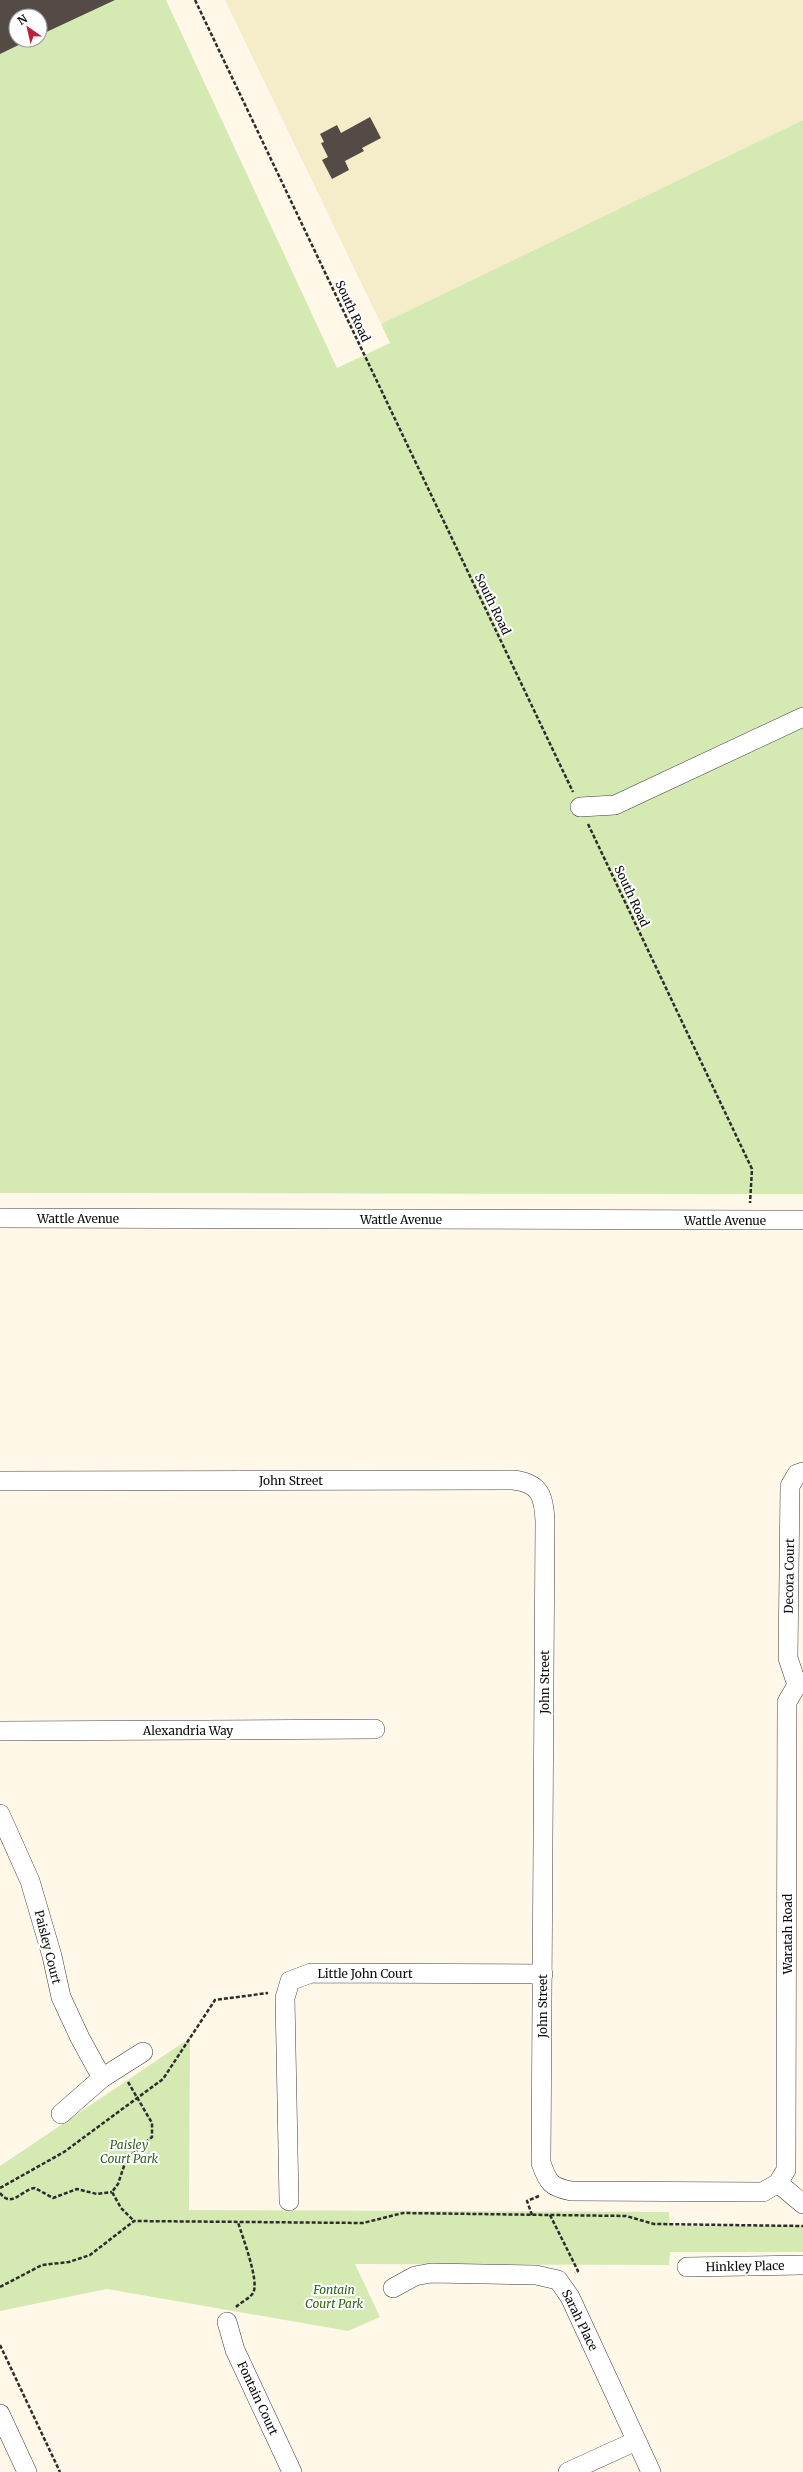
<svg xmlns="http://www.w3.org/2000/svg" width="803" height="2472" font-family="Merriweather,serif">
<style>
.farmland{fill:#f5ecc9}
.green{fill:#d5e9b3;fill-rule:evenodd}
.building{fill:#544b47}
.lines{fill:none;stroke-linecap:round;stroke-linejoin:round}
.minor-casing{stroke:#3e3e3e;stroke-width:20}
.path{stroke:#2d2d2d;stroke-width:2.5;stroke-dasharray:4 2;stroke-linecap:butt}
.minor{stroke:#fff;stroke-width:19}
.labels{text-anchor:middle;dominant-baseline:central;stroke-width:4;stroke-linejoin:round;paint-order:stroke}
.street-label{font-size:12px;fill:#0b0b0b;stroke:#fff}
.park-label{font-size:12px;font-style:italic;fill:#32631b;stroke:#fff}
</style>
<rect width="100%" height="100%" fill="#fff8e9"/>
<polygon class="farmland" points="225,0 803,0 803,120 381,324"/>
<g class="green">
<path d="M0,0H166L337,368L390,343L381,324L803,120V1194L0,1193ZM16,16H40V40H16Z"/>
<polygon points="190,2038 189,2210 669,2212 670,2226 803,2226 803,2252 670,2252 669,2265 355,2264 380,2317 348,2331 107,2289 0,2311 0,2166"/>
</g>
<g class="building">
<polygon points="0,0 115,0 40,35 40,16 16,16 16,40 29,40 0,54"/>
<polygon points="370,117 381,138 362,148 364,151 345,161 349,170 332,179 322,160 328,157 321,143 324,142 320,134 337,125 341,133"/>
</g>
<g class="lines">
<g class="minor-casing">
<g id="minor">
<polyline points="580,807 615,805 803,717"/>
<polyline points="0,1218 803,1220"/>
<path d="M0,1481L513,1480C540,1483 544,1496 545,1521L541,2163C548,2183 551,2187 571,2191L763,2192L778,2183L786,2170L787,1702L797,1685"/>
<polyline points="797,1685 788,1658 790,1486 797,1474 803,1472"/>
<polyline points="0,1731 375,1729"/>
<polyline points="0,1814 30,1881 52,1956 61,1997 80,2038 102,2078"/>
<polyline points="61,2114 102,2078 143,2052"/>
<polyline points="778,2183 803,2204"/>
<polyline points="289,2201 285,1998 290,1981 311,1973 543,1974"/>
<polyline points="687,2267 803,2265"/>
<polyline points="393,2288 415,2276 431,2273 536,2275 558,2280 570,2297 651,2472"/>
<polyline points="227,2322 235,2350 292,2472"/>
<polyline points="0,2414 27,2472"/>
<polyline points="568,2472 636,2441"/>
</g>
</g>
<g class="path">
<polyline points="195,0 573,792"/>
<polyline points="588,824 752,1169 750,1203"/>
<polyline points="128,2082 152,2123 152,2137 126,2160 118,2184 112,2192 121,2208 134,2221"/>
<polyline points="0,2188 64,2152 163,2079 215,2000 268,1993"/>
<path d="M0,2193C12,2209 22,2189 35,2188L53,2198L77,2189L97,2194L112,2192"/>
<polyline points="532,2215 527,2201 539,2196"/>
<polyline points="550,2215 578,2271 575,2273"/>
<polyline points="0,2287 42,2265 69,2262 90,2255 134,2221 363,2223 403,2213 626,2216 654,2224 803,2226"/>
<path d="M236,2307C241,2302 249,2299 253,2293C260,2282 242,2236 238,2222"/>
<polyline points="0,2345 60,2472"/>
</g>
<use href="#minor" class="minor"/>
</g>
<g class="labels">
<g class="street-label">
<text transform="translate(353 311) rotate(65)">South Road</text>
<text transform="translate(493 604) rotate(64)">South Road</text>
<text transform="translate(632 896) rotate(65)">South Road</text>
<text x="78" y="1218">Wattle Avenue</text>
<text x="401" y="1219">Wattle Avenue</text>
<text x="725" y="1220">Wattle Avenue</text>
<text x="291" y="1480">John Street</text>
<text transform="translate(789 1576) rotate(-89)">Decora Court</text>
<text transform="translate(544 1682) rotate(-90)">John Street</text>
<text x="188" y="1730">Alexandria Way</text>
<text transform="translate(787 1934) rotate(-90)">Waratah Road</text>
<text transform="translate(48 1947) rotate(76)">Paisley Court</text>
<text x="365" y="1973">Little John Court</text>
<text transform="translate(542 2006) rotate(-90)">John Street</text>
<text transform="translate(745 2266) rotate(-1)">Hinkley Place</text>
<text transform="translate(580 2320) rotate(64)">Sarah Place</text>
<text transform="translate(258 2398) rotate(65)">Fontain Court</text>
</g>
<g class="park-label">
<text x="129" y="2144">Paisley<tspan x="129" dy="14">Court Park</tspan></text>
<text x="334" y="2289">Fontain<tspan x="334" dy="14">Court Park</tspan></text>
</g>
</g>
<g transform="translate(28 28) rotate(326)"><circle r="19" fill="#ffffff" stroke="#9d9d9d"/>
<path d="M0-3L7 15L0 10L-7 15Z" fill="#bd213a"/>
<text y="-6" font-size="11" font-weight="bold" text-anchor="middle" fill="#0b0b0b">N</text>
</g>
</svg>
